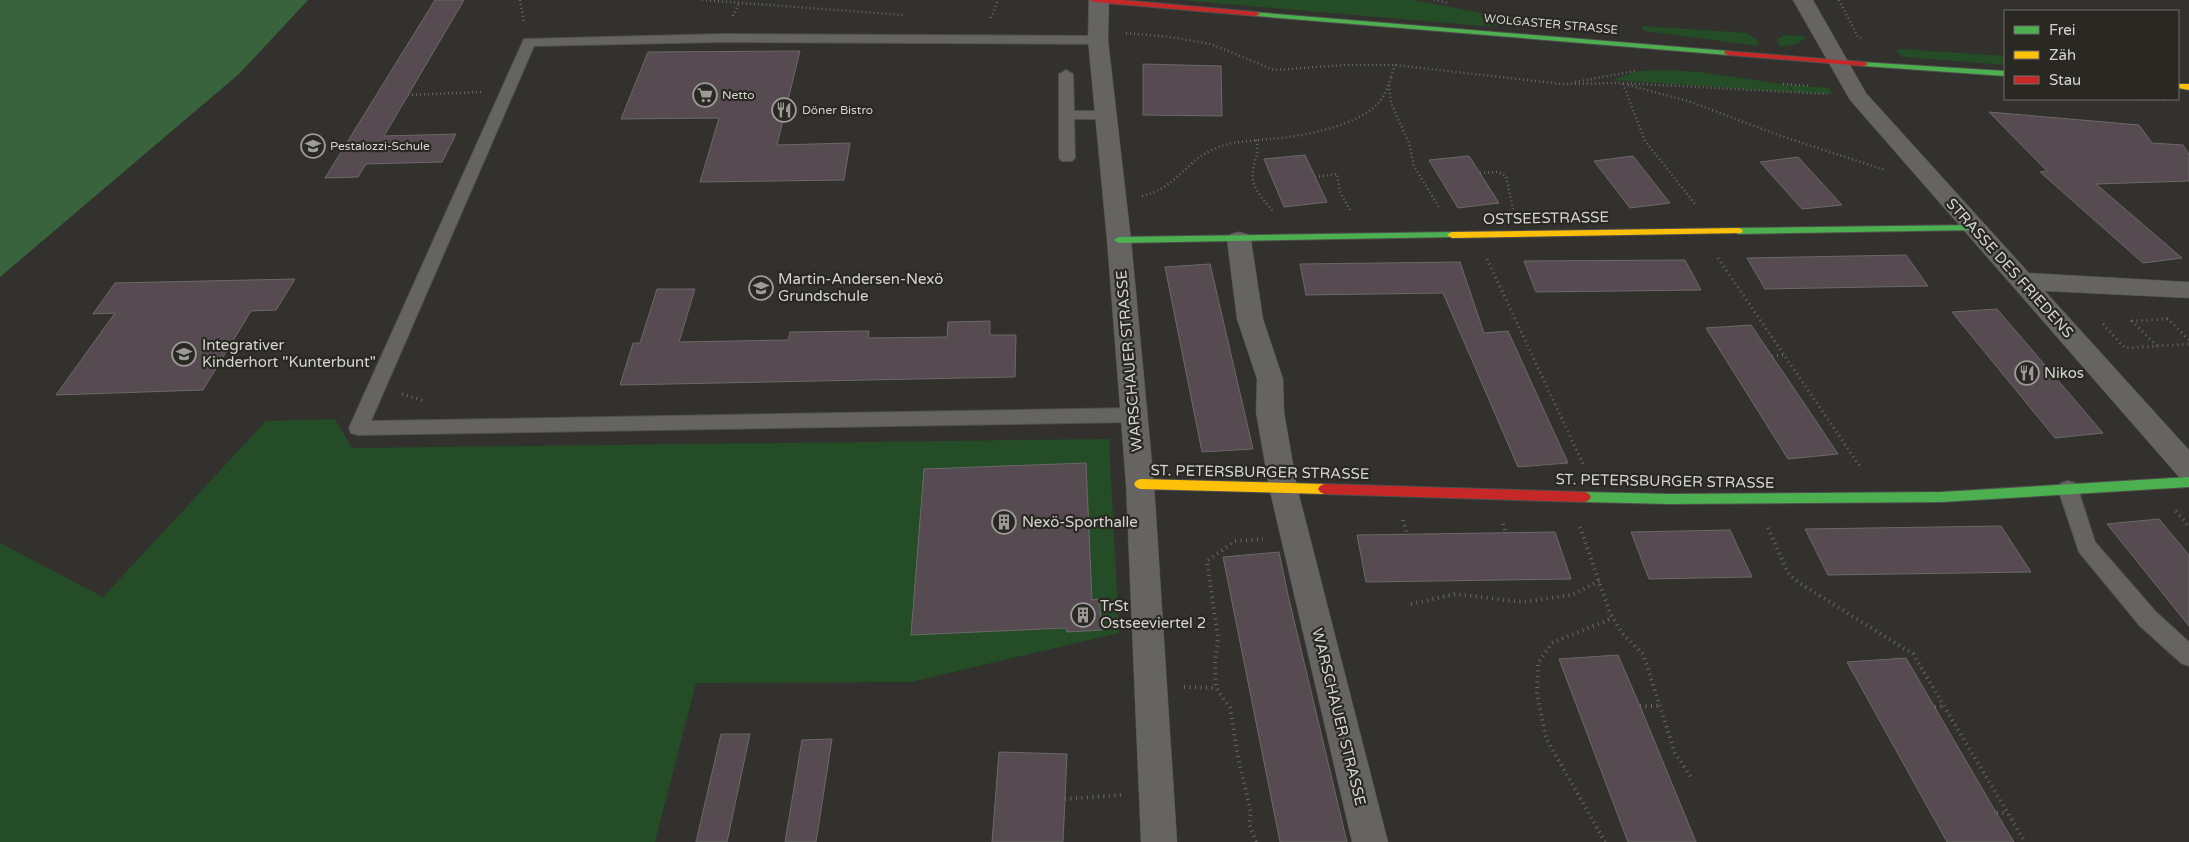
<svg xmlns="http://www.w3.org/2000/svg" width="2189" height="842" font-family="'Varela Round',sans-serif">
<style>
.green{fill:#234c27}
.forest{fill:#39633c}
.building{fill:#564b51;stroke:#6b6968}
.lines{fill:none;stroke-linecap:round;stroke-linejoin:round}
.lane-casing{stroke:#4f4e4b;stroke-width:2}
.street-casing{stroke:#4f4e4b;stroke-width:1}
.fast-casing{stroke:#4f4e4b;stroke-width:2}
.slow-casing{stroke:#4f4e4b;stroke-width:2}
.jam-casing{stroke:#4f4e4b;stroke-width:2}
.path-far2{stroke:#696866;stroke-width:2.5;stroke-dasharray:1 3;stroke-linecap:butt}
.path-far1{stroke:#696866;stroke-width:3;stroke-dasharray:1 4;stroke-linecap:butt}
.path{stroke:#696866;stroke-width:4;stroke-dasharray:1 4.5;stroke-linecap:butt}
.lane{fill:#656462;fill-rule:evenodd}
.street{fill:#656462;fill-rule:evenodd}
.fast{fill:#4caf50;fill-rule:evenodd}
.slow{fill:#ffc107;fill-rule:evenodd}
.jam{fill:#c62828;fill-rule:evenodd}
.labels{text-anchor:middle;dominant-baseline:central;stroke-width:4.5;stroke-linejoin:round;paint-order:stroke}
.far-street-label{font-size:12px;fill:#d5d4d1;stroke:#2a2823}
.far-poi-label{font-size:12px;fill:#d5d4d1;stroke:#2a2823;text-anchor:start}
.street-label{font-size:15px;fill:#d5d4d1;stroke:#2a2823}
.poi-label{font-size:15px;fill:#d5d4d1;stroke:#2a2823;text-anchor:start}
</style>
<rect width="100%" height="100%" fill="#33312e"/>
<g class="green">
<polygon points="1180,0 1413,0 1487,14 1550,19 1550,24 1481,26"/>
<polygon points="1643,26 1747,33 1756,39 1759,46 1644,31 1641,28"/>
<polygon points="1784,35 1805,36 1805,38 1799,43 1780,47 1777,39"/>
<polygon points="1900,49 2005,56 2005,65 1906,57 1900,55 1896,51"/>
<polygon points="1665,70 1700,72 1788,85 1792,92 1613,80 1639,71"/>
<polygon points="1789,85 1829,88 1833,94 1794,92"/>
<polygon points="335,419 352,448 1109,439 1119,633 911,682 696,683 655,842 0,842 0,543 103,597 266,421"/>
</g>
<polygon class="forest" points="0,0 308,0 239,74 0,277"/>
<g class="building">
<polygon points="435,0 464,0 384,136 456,134 442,162 366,164 358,177 325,178"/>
<polygon points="800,51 777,145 850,143 844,180 700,182 719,118 621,119 648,52"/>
<polygon points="1143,64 1221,66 1222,116 1143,115"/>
<polygon points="1989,112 2139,125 2152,143 2183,145 2189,154 2189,181 2096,184 2182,258 2143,263 2040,172 2047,171"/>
<polygon points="1305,155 1327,202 1284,207 1264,159"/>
<polygon points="1469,156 1480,173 1499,203 1458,208 1429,160"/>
<polygon points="1633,156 1670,203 1630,208 1594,161"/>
<polygon points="1798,157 1842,205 1802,209 1760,162"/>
<polygon points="1906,255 1928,286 1765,289 1747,258"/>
<polygon points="1685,260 1701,290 1536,292 1524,261"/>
<polygon points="1460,262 1484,333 1508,331 1568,463 1518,467 1443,293 1306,295 1300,264"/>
<polygon points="1210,264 1230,350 1253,449 1202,452 1165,267"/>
<polygon points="295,279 276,310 251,311 203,390 56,395 115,313 93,314 115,283"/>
<polygon points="657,289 695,289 679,342 788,340 790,332 869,331 868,338 947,337 948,322 990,321 990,335 1016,335 1015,377 620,385 633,343 640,343"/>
<polygon points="1997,309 2103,433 2055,438 1952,312"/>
<polygon points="1751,325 1814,418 1838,454 1788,459 1706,328"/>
<polygon points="1086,463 1092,600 1099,599 1102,630 1067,632 1066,628 911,635 924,469"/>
<polygon points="2159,519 2189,555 2189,626 2107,524"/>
<polygon points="2001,526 2031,572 1828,575 1805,529"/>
<polygon points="1730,530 1752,577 1649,579 1631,532"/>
<polygon points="1555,532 1571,579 1366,582 1357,535"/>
<polygon points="1279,552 1288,595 1347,842 1280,842 1223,557"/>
<polygon points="1618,655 1640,706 1696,842 1628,842 1559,659"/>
<polygon points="1906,658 1997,814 2014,842 1947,842 1847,662"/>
<polygon points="721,734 750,734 727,842 696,842"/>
<polygon points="832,739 816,842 785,842 802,740"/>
<polygon points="999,752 1067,754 1063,842 992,842"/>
</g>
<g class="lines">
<g class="lane-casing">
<g id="lane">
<polygon points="723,34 1098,36 1105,40 1098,44 723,42 534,46 371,421 1133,408 1140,410 1142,415 1140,420 1133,422 358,435 351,433 349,428 524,39"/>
<polygon points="1066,70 1073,74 1074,111 1106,111 1111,112 1113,115 1111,118 1106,119 1074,119 1075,158 1072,161 1062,161 1059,158 1059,74"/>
<polygon points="2068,481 2075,483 2078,489 2095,542 2156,612 2189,642 2189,666 2181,663 2140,626 2079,552 2058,489 2061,483"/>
</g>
</g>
<g class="street-casing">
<g id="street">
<polygon points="1089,0 1109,0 1108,40 1131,240 1154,484 1177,842 1141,842 1126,484 1107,240 1088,40"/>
<polygon points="1793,0 1813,0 1866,93 2029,273 2189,282 2189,298 2045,291 2189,450 2189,480 2179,477 1850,100"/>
<polygon points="1239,232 1247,234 1251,240 1263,319 1283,379 1284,412 1297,487 1388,842 1352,842 1269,487 1256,412 1257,379 1237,319 1227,240 1231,234"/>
</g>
</g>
<g class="fast-casing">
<g id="fast">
<polygon points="1253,12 1728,51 1732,53 1728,55 1256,16 1252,14"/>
<polygon points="1861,62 2005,71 2005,76 1864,66 1860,64"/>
<polygon points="1974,225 1979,228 1977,230 1738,234 1733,231 1738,228"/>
<polygon points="1452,232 1455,233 1457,235 1455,237 1119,243 1114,240 1119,237"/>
<polygon points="2189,477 2189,487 1941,502 1670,504 1585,502 1581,500 1579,497 1581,494 1585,492 1670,494 1941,492"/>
</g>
</g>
<g class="slow-casing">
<g id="slow">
<polygon points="2178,84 2189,84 2189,90 2178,88"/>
<polygon points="1738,228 1741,229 1743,231 1741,233 1452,238 1447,235 1452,232"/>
<polygon points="1140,479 1324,484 1328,486 1330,489 1328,492 1324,494 1140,489 1136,487 1134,484 1136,481"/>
</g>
</g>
<g class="jam-casing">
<g id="jam">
<polygon points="1090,0 1121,0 1256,12 1260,14 1256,16 1094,2"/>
<polygon points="1725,51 1864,62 1868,64 1864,66 1728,55 1724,53"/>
<polygon points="1324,484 1585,492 1589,494 1591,497 1589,500 1585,502 1324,494 1320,492 1318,489 1320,486"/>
</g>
</g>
<g class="path-far2">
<polyline points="520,0 524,22"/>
<polyline points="702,0 903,15"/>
<polyline points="1434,0 1448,3"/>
<polyline points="1839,0 1858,37 1861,38"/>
<polyline points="733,16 739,3"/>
<polyline points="991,18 998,0"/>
<polyline points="1126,33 1170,37 1211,44 1274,70 1345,65 1395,65 1562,84 1623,83 1827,94"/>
<polyline points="1391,77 1395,65"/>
<polyline points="1575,82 1636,71"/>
<polyline points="1623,84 1645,141 1696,205"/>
<polyline points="1783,84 1810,86"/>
<polyline points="1389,85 1391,103 1409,143 1414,166 1440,209"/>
<polyline points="1628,85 1688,101 1781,136 1885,170"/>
<polyline points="408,95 481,92"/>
<polyline points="2139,99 2164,100"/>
<path d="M1256,140C1260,156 1255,155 1253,170C1250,187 1263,199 1273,211"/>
<polyline points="1480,173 1498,172 1506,176 1513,209"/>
<polyline points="1315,177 1337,174 1340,192 1351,212"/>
<path d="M1142,196C1177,188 1184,162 1214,149C1231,141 1251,141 1270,139C1299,137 1360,126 1379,102C1386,95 1388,84 1392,75"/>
</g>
<g class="path-far1">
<polyline points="1718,258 1861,468"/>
<polyline points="1487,259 1584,466"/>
<polyline points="2167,318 2189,340"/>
<polyline points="2103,324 2125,348 2189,344"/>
<polyline points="2157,346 2132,321 2168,319"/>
<polyline points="1772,356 1784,355"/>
<polyline points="402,394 425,401"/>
</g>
<g class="path">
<polyline points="2176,511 2189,527"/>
<polyline points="1403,520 1407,534"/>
<polyline points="1503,524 1506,533"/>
<polyline points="1580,527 1610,613 1622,633 1643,654 1675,753 1691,777"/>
<polyline points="1768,528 1788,573 1798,582 1913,654 2025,842"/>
<polyline points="1411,604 1455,594 1523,602 1572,595 1599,581"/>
<polyline points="1184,687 1216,688"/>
<polyline points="1640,706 1659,706"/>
<polyline points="1935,707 1944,706"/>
<polyline points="1065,799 1121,795"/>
<polyline points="1997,813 2008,813"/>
<polyline points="1256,842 1249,824 1251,813 1238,757 1230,708 1216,688 1215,664 1218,638 1207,561 1235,541 1263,539"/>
<polyline points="1605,842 1546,738 1537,694 1538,663 1552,643 1613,618"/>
</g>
<use href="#lane" class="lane"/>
<use href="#street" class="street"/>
<use href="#fast" class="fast"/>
<use href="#slow" class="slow"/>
<use href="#jam" class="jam"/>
</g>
<defs>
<g id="supermarket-ring" transform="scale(1.25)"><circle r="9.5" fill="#2a2823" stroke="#9c9b98" stroke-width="1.5"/><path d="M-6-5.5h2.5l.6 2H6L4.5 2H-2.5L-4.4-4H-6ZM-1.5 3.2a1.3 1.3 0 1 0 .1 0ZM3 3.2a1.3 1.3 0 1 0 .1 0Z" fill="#9c9b98"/></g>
<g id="restaurant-ring" transform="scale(1.25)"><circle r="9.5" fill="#2a2823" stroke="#9c9b98" stroke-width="1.5"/><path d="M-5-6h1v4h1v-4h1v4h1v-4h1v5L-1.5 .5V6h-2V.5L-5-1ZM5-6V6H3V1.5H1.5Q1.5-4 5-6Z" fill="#9c9b98"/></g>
<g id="school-ring" transform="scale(1.25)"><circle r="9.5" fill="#2a2823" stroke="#9c9b98" stroke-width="1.5"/><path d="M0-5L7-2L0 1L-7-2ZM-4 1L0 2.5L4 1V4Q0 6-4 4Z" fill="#9c9b98"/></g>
<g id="building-ring" transform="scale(1.25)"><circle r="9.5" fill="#2a2823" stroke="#9c9b98" stroke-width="1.5"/><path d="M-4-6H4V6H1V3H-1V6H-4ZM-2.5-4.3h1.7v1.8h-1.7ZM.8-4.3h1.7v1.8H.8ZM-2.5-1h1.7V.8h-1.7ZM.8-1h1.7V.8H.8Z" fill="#9c9b98"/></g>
</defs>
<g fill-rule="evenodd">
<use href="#supermarket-ring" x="705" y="95"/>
<use href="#restaurant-ring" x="784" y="110"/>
<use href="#school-ring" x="313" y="146"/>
<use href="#school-ring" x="761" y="288"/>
<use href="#school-ring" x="184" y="354"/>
<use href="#restaurant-ring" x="2027" y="373"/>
<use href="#building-ring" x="1004" y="522"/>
<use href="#building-ring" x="1083" y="615"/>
</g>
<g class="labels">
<g class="far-street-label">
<text transform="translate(1551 24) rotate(5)">WOLGASTER STRASSE</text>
</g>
<g class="far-poi-label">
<text x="722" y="95">Netto</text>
<text x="802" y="110">Döner Bistro</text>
<text x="330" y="146">Pestalozzi-Schule</text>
</g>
<g class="street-label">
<text transform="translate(1546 218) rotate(-1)">OSTSEESTRASSE</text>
<text transform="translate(2010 268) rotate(48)">STRASSE DES FRIEDENS</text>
<text transform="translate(1129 361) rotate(-95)">WARSCHAUER STRASSE</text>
<text transform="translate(1260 472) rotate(1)">ST. PETERSBURGER STRASSE</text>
<text transform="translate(1665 481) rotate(1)">ST. PETERSBURGER STRASSE</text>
<text transform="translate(1339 717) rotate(76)">WARSCHAUER STRASSE</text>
</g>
<g class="poi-label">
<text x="778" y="279">Martin-Andersen-Nexö<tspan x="778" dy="17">Grundschule</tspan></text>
<text x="202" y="345">Integrativer<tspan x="202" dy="17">Kinderhort "Kunterbunt"</tspan></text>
<text x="2044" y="373">Nikos</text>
<text x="1022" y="522">Nexö-Sporthalle</text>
<text x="1100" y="606">TrSt<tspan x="1100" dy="17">Ostseeviertel 2</tspan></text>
</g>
</g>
<rect x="2004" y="10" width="175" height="90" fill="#2a2823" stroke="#6e6d69"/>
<rect x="2014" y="26" width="25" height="8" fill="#4caf50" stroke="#6e6d69"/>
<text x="2049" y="35" font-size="15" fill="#d5d4d1">Frei</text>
<rect x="2014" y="51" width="25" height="8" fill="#ffc107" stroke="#6e6d69"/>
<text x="2049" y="60" font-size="15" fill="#d5d4d1">Zäh</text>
<rect x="2014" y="76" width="25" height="8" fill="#c62828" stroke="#6e6d69"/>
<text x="2049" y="85" font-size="15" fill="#d5d4d1">Stau</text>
</svg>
